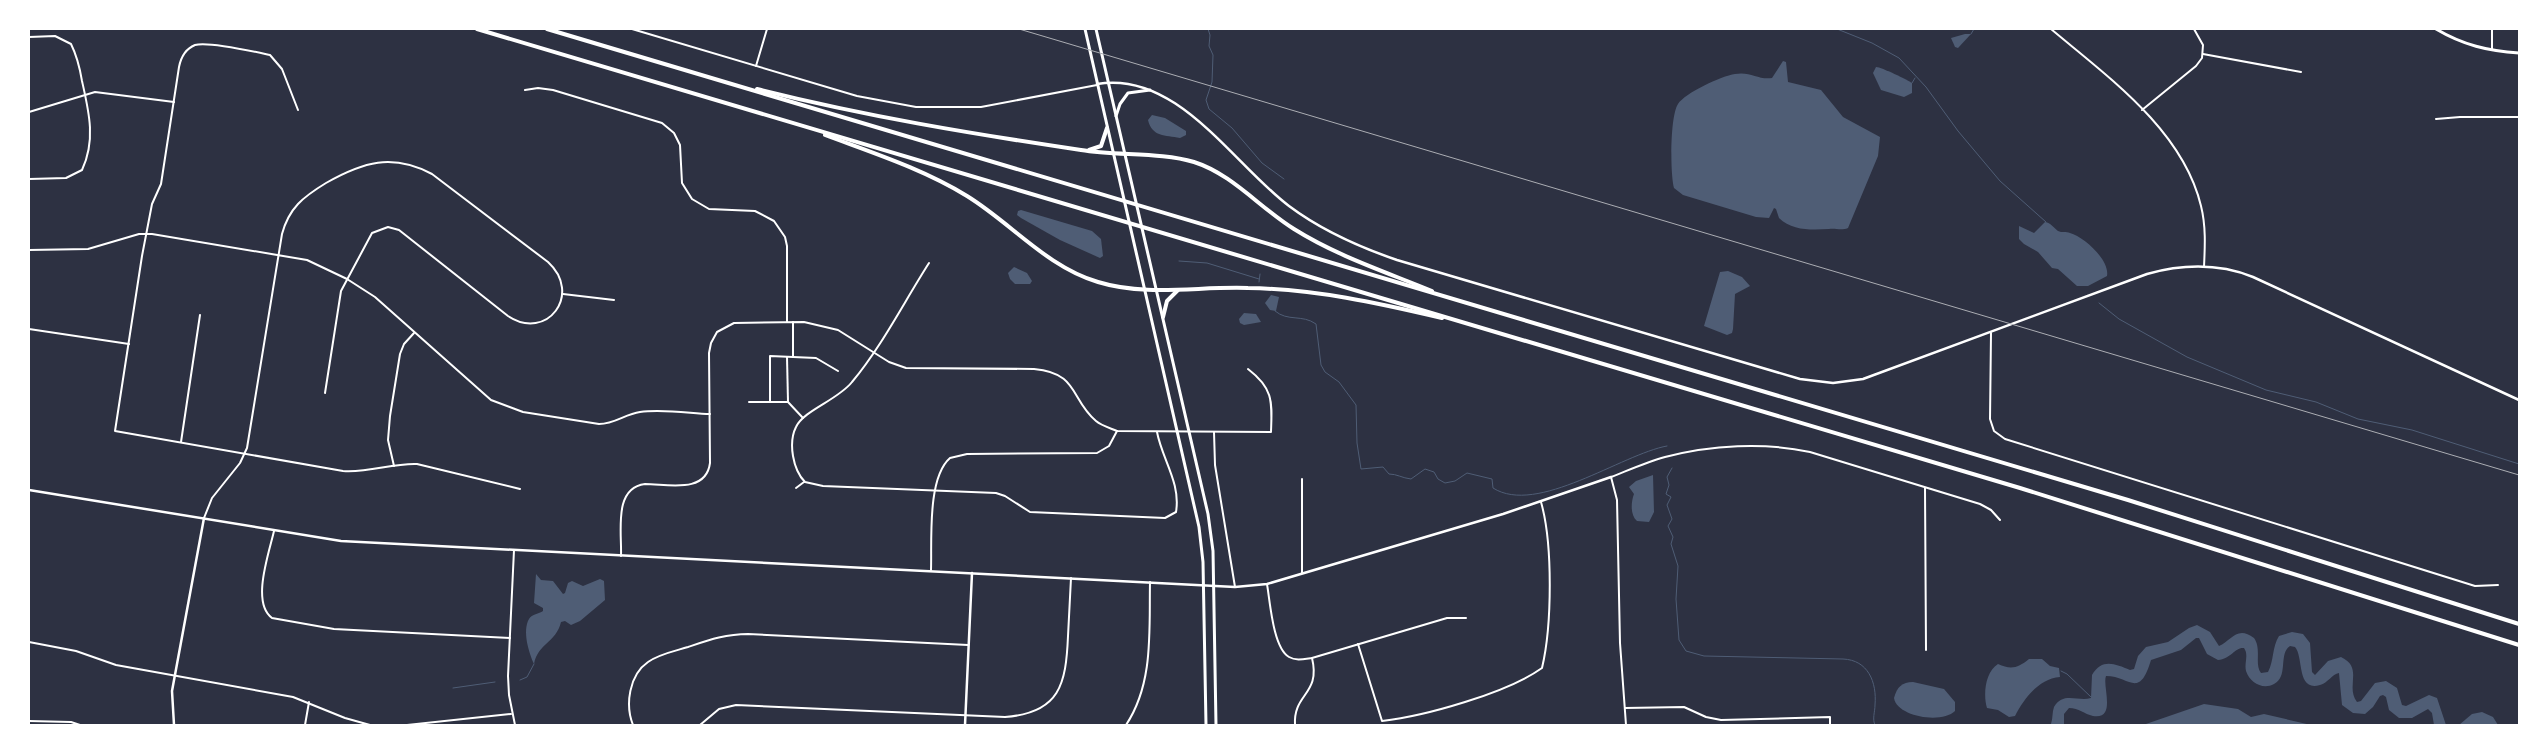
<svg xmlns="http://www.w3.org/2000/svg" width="2548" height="754" font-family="Lato,sans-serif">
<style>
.water{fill:#4f5d75}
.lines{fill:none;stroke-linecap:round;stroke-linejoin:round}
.stream{stroke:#4f5d75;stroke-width:1}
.minor{stroke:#fff;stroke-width:2}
.tertiary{stroke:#fff;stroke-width:2.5}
.secondary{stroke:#fff;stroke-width:3}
.primary{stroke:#fff;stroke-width:3}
.trunk{stroke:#fff;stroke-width:4}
.rail{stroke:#abadb3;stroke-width:1}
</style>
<rect width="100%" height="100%" fill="#2d3142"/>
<g class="water">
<polygon points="1965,34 1971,34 1958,48 1955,47 1951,38"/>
<path d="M1783,61L1786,62L1788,82L1821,90L1843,117L1880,137L1878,156L1848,228C1841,231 1836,228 1829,229C1812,230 1792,231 1779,218L1776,209L1774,208L1769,218L1756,217L1683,195L1674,188C1670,174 1670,116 1678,104C1685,93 1721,76 1735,74C1750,71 1758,80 1772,78Z"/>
<path d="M1876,67C1879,66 1908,80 1912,83V93L1904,97L1881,90L1873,73Z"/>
<path d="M1152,115L1165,118L1186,131V135L1180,138C1165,135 1152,137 1148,120Z"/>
<polygon points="1021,210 1092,231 1101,239 1103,256 1100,258 1060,240 1021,218 1017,215 1018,211"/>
<path d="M2045,222C2051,223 2053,227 2058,231C2062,233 2066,231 2070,233C2084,237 2110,260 2107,276L2088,286H2077L2058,269L2052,268L2038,252L2024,244L2019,239V226L2034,233Z"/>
<polygon points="1014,267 1027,273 1032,281 1030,284 1015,284 1010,279 1008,273"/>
<polygon points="1728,271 1742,277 1750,286 1735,294 1733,329 1732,333 1727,335 1704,326 1720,272"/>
<polygon points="1271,295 1279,297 1276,311 1270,310 1265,303"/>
<polygon points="1244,313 1256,314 1261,322 1244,325 1240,323 1239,319"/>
<path d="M1653,475L1654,512L1649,522L1637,521C1630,515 1631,502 1634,494L1629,487L1636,481Z"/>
<path d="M536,574L541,580L553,581L563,594L565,593L568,583L572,581L583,586L600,579L604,581L605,600L580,621L571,625L565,621L561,622C556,643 538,643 534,664C529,653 522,631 529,619C532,614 539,614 543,611V608L534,603Z"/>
<path d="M2197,625L2210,632L2219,646C2231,641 2237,625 2254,638C2262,649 2254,664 2261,673L2268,672C2274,661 2272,647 2279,636L2292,632L2303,634L2310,643L2312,672L2315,675L2328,661L2341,657C2364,668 2345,686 2357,702L2361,701L2375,683L2386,681L2397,688L2402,705L2406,706L2429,695L2437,698L2446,725H2434L2432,713L2428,709L2412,718H2399L2389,710L2386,697L2383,695L2380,696L2373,707L2365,714L2353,713L2342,705L2339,673C2332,674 2328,683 2320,685C2296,692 2304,657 2295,647L2290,646C2278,654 2289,676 2274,684C2263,690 2250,683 2246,671C2244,663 2249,655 2244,648C2235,647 2231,659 2218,660L2207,654L2199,638H2196L2181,650L2151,660C2139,700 2130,676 2106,676C2102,686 2117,720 2093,716C2084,714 2079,708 2069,708L2064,714V725H2049L2051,724C2053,718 2052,712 2054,707C2063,691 2078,702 2091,698L2092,675C2102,658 2115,664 2130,670L2134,669L2138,656L2146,647L2168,642L2189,628Z"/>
<path d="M2029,659H2042L2050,666L2059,668L2060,677C2038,679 2024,699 2015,716L2009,717L1998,710L1987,708C1983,695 1985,672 1998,664C2011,670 2018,668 2029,659Z"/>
<path d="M1913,682L1944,689L1955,702V711C1942,724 1897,717 1894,698C1897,687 1902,682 1913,682Z"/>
<polygon points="2204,704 2238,709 2251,717 2264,714 2311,725 2143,725"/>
<polygon points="2482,712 2493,717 2498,725 2459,725 2472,714"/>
</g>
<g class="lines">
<g class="stream">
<polyline points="1208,29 1210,35 1209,46 1213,55 1212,82 1206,100 1209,109 1232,128 1262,163 1284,179"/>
<polyline points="1837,29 1872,43 1899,58 1926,87 1958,131 2000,181 2046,222"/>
<polyline points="1971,34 1974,29"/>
<polyline points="1912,83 1915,78"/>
<polyline points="1179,261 1207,263 1259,279"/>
<polyline points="1259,282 1260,274"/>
<polyline points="2099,303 2119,319 2187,357 2266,390 2316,402 2358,419 2412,430 2519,464"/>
<path d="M1275,311C1288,322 1302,314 1316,324L1321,365L1325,372L1339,382L1356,405L1357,443L1361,469L1383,467L1389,474C1397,474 1402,478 1411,479L1425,469L1434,472L1438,479L1445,483L1455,481L1467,473L1492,479L1493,488C1537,516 1622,454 1667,446"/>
<path d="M1672,468L1667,477L1669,485L1666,494L1671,497L1667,505L1672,519L1668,526L1673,537L1671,544L1678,566L1676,599L1679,640L1686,651L1704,656L1843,659C1868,660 1877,682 1875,705C1875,712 1872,719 1875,725"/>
<polyline points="2061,671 2067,674 2092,698"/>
<polyline points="520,680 527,677 534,664"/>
<polyline points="453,688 495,682"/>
</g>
<g class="minor">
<polyline points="632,29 857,96 916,107 981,107 1097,85"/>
<path d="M2051,29C2108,77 2183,130 2201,206C2206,226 2205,246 2204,267"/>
<path d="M29,37L55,36L71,44C77,56 80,69 82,81C89,112 96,140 82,170L66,178L29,179"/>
<polyline points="2492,50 2492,29"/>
<polyline points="2203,54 2301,72"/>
<polyline points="756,66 767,29"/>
<polyline points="525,90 538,88 553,90 662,123 674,133 680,145 682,183 692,199 709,209 755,211 774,221 785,237 787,246 787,322"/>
<path d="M298,110L282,69L270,55C256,52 208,41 195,45C185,49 181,57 179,67L161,184L152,204L142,256L115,431L343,471C369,473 392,463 417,464L520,489"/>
<polyline points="2142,110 2196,66 2202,58 2203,45 2194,29"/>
<polyline points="29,112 95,92 174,102"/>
<polyline points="2436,119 2460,117 2519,117"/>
<path d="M29,250L88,249L139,234H152L307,260L347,279L375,297L491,400L523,412L599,424C615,424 625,414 640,412C662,409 688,413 710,414"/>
<path d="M929,263C904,302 882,346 852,382C838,400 804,410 796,427C788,443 793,470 805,482L823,486L996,493L1005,496L1030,512L1165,518L1176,512C1181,483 1162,459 1157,432"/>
<polyline points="563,294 614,300"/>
<polyline points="793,322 793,357"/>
<polyline points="29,329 129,344"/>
<polyline points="1991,333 1990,419 1994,431 2005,439 2475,586 2498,585"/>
<polyline points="787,357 788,402"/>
<polyline points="749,402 788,402 803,418"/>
<polyline points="770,402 770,356 816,358 838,371"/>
<polyline points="1214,432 1215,465 1235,587"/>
<polyline points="181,442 200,315"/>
<polyline points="394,466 388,440 390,416 400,354 404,344 414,333"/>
<polyline points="1302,479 1302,573"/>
<polyline points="796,488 804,482"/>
<polyline points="1925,488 1926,650"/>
<path d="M204,518L212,498L240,463L247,448L282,234C289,208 303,197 326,183C363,162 392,153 432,174L548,262C583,294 547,342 508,316L399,230L388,227L372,233L341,291L325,393"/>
<path d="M274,531C269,553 251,603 272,618L334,629L510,638"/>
<polyline points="514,550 508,676 509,695 515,725"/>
<path d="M621,556C622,532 613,488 645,484C668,484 706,494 710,463L709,353L711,343L717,332L734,323L804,322L838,330L889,362L906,368L1034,369C1079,373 1070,399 1096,421C1102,426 1110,428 1117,431L1271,432C1272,402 1274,389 1248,369"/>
<path d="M931,570C932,541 927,478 950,458L967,454L1097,453L1109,446L1117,431"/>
<path d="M1267,584C1270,601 1273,648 1289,657C1296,661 1304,659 1312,658L1447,618H1466"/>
<polyline points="29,642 76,651 116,665 293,697 345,718 370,725"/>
<path d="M1358,644L1382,721C1425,716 1507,693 1542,668C1552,626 1553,544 1541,502"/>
<polyline points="1625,708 1684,707 1706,717 1721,720 1830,717 1830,725"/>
<polyline points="29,721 71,722 80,725"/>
<polyline points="305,725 309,702"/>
<polyline points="407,725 511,714"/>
<path d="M633,725C625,705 629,675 648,662C659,654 675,651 688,647C709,640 726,634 748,634L968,645"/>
<path d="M700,725L719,709L736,705L1005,717C1060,713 1066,684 1068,636C1069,616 1070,597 1071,578"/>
<path d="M1126,725C1154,683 1149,630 1150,582"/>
<path d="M1295,725C1293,693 1321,695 1312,658"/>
<path d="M1626,725L1620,643L1617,500L1611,477C1629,470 1647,462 1665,457C1711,445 1764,442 1810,452L1980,504L1991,510L2000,520"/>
</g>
<g class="tertiary">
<path d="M1097,84C1177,70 1233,164 1289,206C1321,230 1359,247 1397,260L1800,379L1833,383L1863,379L2147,274C2183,264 2218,263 2253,277L2519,400"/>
<polyline points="29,490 341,541 1235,587 1267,584 1503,514 1611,477"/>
<polyline points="174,725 172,691 204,518"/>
<polyline points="965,725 972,573"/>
</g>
<path class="secondary" d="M2436,29C2463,45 2488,51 2519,53"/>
<g class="primary">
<polyline points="1085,29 1199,527 1203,562 1206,725"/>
<polyline points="1096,29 1208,514 1213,551 1216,725"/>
<polyline points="1116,116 1120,104 1128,93 1150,90"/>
</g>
<g class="trunk">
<polyline points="477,29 2020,488 2519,645"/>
<polyline points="547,29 2128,500 2519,624"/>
<path d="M757,89C864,116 973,134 1081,150C1116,156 1161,152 1194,162C1232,174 1260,208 1294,229C1337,256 1386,272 1432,291"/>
<path d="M825,135C873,153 923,169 967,196C1011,223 1047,267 1098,282C1147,297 1199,286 1248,288C1315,289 1378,303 1442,318"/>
<polyline points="1089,150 1101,146 1107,128"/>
<polyline points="1163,317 1167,301 1178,290"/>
</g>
<polyline class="rail" points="1019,29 2519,475"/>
</g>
<rect width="2548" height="754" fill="none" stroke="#ffffff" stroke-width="60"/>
</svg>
